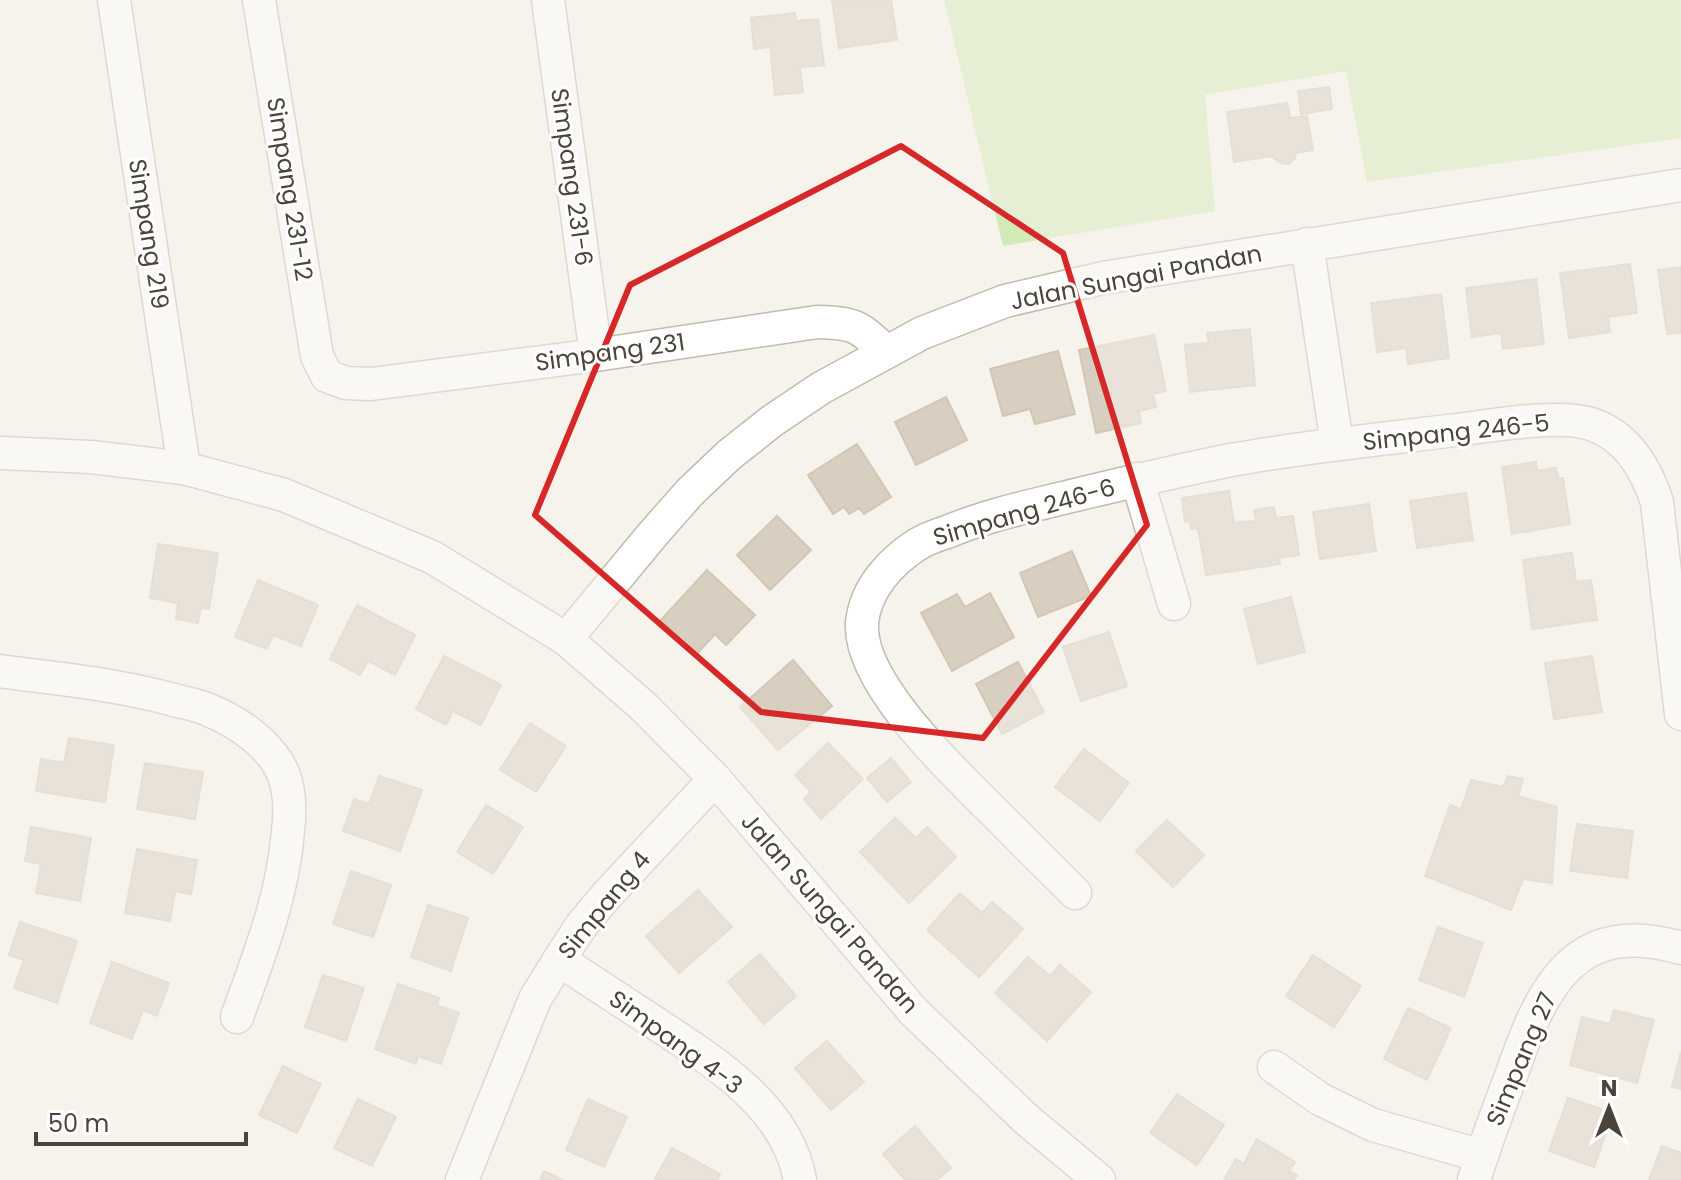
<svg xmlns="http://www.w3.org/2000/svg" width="1681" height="1180" font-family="Poppins,sans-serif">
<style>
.green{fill:#d2eab5}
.building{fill:#d8cfc1;stroke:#d3c7b4;stroke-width:2}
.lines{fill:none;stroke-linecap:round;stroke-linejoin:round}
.minor-casing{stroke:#c2bbae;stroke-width:35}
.minor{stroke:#fff;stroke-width:32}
.marked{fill:none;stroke:#d62828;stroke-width:6;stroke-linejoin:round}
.labels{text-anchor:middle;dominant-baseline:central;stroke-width:6;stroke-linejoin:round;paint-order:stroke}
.street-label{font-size:24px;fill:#4b4439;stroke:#fff}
</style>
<rect width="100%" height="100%" fill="#f6f3ec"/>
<polygon class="green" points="944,0 1681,0 1681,138 1367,182 1346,71 1205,95 1215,211 1003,246"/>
<g class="building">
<polygon points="832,0 891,0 897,40 839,48"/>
<polygon points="795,13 796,21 818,19 824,65 800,67 803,92 775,95 770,47 754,49 751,18"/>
<polygon points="1329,87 1332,109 1301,114 1298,91"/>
<polygon points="1287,103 1290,118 1307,116 1313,150 1296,153 1295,158 1290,163 1285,164 1279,162 1271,156 1234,162 1227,112"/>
<polygon points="1630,264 1637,313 1608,317 1610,332 1569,338 1560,273"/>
<polygon points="1681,267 1681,333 1667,334 1658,270"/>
<polygon points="1536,279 1544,344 1503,349 1501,333 1472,337 1466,288"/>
<polygon points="1441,294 1449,358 1408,364 1406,348 1377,352 1371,303"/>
<polygon points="1250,329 1255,385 1190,392 1185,345 1209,343 1207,333"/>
<polygon points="1154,335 1166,391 1153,394 1156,407 1139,411 1141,423 1096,433 1079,350"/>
<polygon points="1058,351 1075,414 1035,424 1030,409 1003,416 990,369"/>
<polygon points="946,397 967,440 916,465 895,422"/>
<polygon points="857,444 891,497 864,514 859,508 849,514 844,507 833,514 808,475"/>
<polygon points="1536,462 1537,471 1556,468 1558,478 1563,478 1570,524 1512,534 1502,467"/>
<polygon points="1229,491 1234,523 1256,521 1254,510 1274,507 1276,518 1293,516 1299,555 1279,558 1280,564 1206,575 1198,528 1191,529 1190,521 1185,522 1182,498"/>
<polygon points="1466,493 1473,540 1417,548 1410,501"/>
<polygon points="1369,504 1376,551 1320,559 1313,512"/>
<polygon points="777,516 811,550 770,590 737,555"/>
<polygon points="158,544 218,553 209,609 201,608 198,623 176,619 178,603 150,598"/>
<polygon points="1072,551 1091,596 1038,617 1020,573"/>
<polygon points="1572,553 1576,582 1591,580 1597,620 1532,629 1523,560"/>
<polygon points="707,570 755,615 726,645 715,634 695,656 659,622"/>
<polygon points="258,580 318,605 301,646 273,635 267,649 235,637"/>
<polygon points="990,593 1014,637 952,671 921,613 957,594 965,607"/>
<polygon points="1291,597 1305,652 1258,664 1244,609"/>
<polygon points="357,605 415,635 395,675 368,661 360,675 330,659"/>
<polygon points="1109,632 1127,686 1081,701 1063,647"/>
<polygon points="444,656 501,685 481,725 453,711 446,725 416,709"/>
<polygon points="1592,656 1602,712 1554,719 1545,663"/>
<polygon points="793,660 832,706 778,750 740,707"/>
<polygon points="1018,662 1044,712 1002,734 976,684"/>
<polygon points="530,723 566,746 536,792 500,770"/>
<polygon points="69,738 114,745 105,802 36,791 41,759 64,763"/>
<polygon points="828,743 863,779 821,819 804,799 811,792 795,775"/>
<polygon points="1084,749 1129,783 1100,821 1055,787"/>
<polygon points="891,758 911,782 887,802 867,778"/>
<polygon points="145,763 203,772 195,819 137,809"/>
<polygon points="379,776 422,790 400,851 343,831 354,799 369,804"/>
<polygon points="1508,776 1523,779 1518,796 1557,807 1552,883 1523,879 1511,910 1425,876 1450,805 1461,809 1471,780 1503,787"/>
<polygon points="486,805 523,827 493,874 457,852"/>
<polygon points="895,818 916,838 927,827 956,857 909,903 860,852"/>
<polygon points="1167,820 1204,855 1173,887 1136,851"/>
<polygon points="1577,824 1633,831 1627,878 1570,871"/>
<polygon points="31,827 91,838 80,901 36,893 41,864 25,861"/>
<polygon points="137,849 197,860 191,894 175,891 170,921 125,913"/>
<polygon points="351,871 391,885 373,937 333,924"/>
<polygon points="698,890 732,927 679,973 646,936"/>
<polygon points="960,893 982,913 992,902 1023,929 979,977 927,930"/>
<polygon points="428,905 468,918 451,971 411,957"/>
<polygon points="20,922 77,941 57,1003 14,988 24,960 9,955"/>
<polygon points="1438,927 1483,943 1464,997 1419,980"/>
<polygon points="760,954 796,996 764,1024 728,982"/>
<polygon points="1313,955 1361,986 1334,1027 1286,996"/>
<polygon points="1028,957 1050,976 1060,965 1091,992 1047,1041 995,993"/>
<polygon points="112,962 169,983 157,1016 143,1010 132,1039 90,1023"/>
<polygon points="323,975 364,988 346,1041 305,1027"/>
<polygon points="398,984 439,998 437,1005 459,1013 441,1064 418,1056 416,1064 375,1049"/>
<polygon points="1408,1008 1451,1028 1427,1080 1384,1059"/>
<polygon points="1614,1010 1654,1020 1637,1083 1570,1065 1582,1017 1610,1024"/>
<polygon points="827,1041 864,1082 831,1110 795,1068"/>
<polygon points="1681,1052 1681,1089 1672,1087"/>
<polygon points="283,1066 321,1084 297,1133 259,1115"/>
<polygon points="1177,1094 1224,1125 1197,1165 1150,1133"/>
<polygon points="1568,1098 1613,1113 1594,1167 1549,1151"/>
<polygon points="358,1099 396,1117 372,1166 334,1148"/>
<polygon points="588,1099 627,1117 604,1167 566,1150"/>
<polygon points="915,1126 951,1168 937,1180 905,1180 883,1154"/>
<polygon points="1257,1139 1295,1162 1289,1171 1297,1175 1294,1180 1224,1180 1236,1159 1244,1164"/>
<polygon points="1662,1146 1681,1153 1681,1180 1649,1180"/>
<polygon points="672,1148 720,1174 717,1180 654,1180"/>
<polygon points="544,1171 563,1180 540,1180"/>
</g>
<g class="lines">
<g class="minor-casing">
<g id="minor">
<polyline points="114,0 184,468"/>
<path d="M259,0L317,356L327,376L346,383L371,384L596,355L817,322C854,323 858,325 885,351"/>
<polyline points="548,0 596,355"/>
<polyline points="1307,244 1337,444"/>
<polyline points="0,453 91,457 184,468 284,495 432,557 566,639 644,707 715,779 914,1012 1026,1119 1099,1180"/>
<polyline points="1137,479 1174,604"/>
<polyline points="566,639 653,534 690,492 729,455 772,421 821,388 922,333 1005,301 1103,278 1681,185"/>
<path d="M0,671C58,679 117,684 174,700C185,703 198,705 209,710C240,723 277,748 286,782C290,798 290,815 288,831C283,896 259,956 237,1017"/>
<path d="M1075,893C1047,865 1019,837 991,809C951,769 858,682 862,623C865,589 891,561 918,544C927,539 937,535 947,532C985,516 1026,507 1067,497C1121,484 1176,471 1231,460C1303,447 1376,440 1448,431C1485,427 1557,413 1591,424C1627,436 1646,468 1657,502L1681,714"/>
<path d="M559,960C590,980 621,1001 652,1021C711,1060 787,1105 800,1180"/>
<polyline points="1274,1067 1320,1099 1373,1125 1482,1156"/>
<polyline points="462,1180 535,999 559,960 581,926 606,896 715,779"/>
<path d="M1474,1180C1485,1145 1498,1110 1511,1076C1541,990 1573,916 1681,948"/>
</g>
</g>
<use href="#minor" class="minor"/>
</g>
<path d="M0 0H1681V1180H0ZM901,146L1063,253L1147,525L983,738L761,712L535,515L630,285Z" fill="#f6f3ec" fill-opacity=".55" fill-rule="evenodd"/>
<path class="marked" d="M901,146L1063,253L1147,525L983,738L761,712L535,515L630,285Z"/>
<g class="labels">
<g class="street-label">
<text transform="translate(572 177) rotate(82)">Simpang 231-6</text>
<text transform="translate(290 189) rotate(81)">Simpang 231-12</text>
<text transform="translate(149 234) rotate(81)">Simpang 219</text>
<text transform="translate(1136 277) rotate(-11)">Jalan Sungai Pandan</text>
<text transform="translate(610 352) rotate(-8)">Simpang 231</text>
<text transform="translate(1456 432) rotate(-6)">Simpang 246-5</text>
<text transform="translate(1024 512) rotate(-16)">Simpang 246-6</text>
<text transform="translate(604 905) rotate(-51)">Simpang 4</text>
<text transform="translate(830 913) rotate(49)">Jalan Sungai Pandan</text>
<text transform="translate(676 1042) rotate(36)">Simpang 4-3</text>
<text transform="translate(1521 1059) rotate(-67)">Simpang 27</text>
</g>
</g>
<g transform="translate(1609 1108)" stroke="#ffffff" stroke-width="6" paint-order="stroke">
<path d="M0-6L14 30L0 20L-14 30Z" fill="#4b4439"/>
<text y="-12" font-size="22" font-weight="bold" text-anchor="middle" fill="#4b4439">N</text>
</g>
<path d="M36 1132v12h210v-12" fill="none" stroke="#4b4439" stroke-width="4"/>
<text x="48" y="1132" font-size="24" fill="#4b4439" stroke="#ffffff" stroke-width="6" paint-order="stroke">50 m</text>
</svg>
